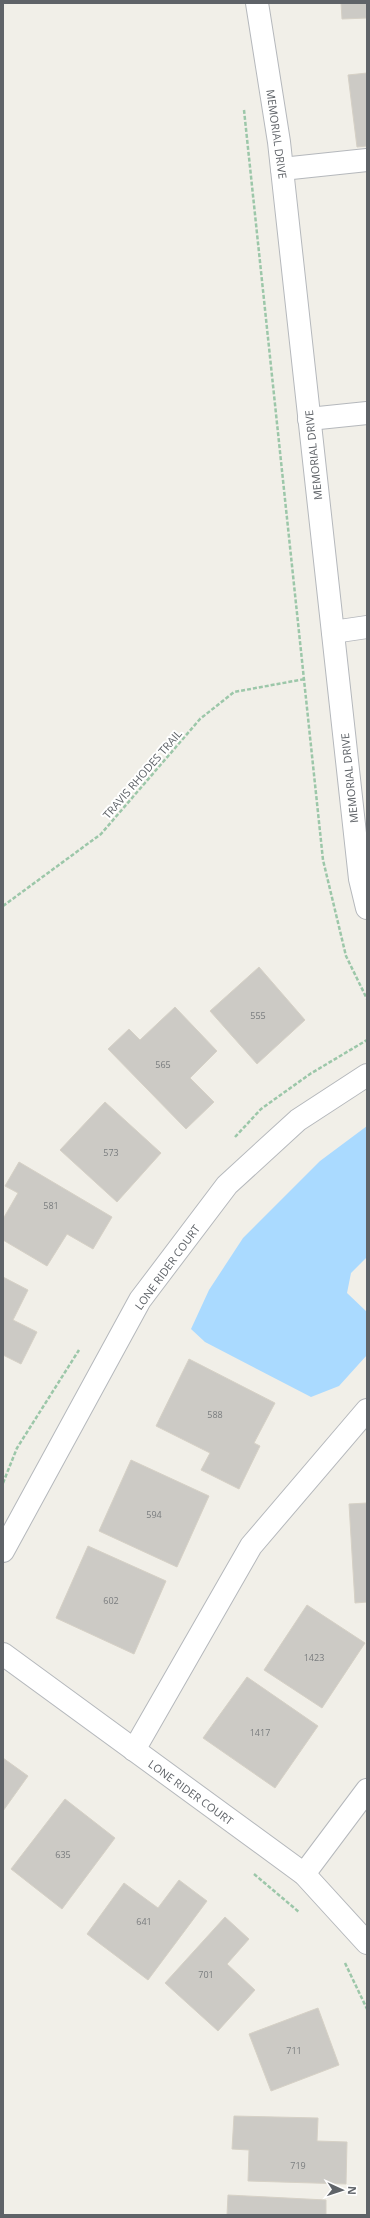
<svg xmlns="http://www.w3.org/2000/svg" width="370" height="2218" font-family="'Open Sans',sans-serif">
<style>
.water{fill:#aadaff}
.building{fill:#cccac5;stroke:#d6d1c6}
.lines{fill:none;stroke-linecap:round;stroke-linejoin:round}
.minor-casing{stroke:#b5b8bc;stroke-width:24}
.path{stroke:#9cc7a9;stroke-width:2.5;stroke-dasharray:4 2;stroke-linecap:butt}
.minor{stroke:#fff;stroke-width:22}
.labels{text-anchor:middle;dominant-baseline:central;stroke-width:4;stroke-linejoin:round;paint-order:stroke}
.number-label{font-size:9px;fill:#7a7d7f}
.street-label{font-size:11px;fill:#5f6368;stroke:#fff}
</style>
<rect width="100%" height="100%" fill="#f1efe8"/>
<polygon class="water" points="367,1126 367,1257 351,1273 347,1293 367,1312 367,1355 339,1386 311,1397 205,1342 191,1329 209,1290 243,1238 320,1161"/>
<g class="building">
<polygon points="341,3 367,3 367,18 342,19"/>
<polygon points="367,73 367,146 357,147 348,75"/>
<polygon points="259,967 305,1020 257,1064 210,1011"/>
<polygon points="175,1007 217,1051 190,1078 214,1102 186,1129 108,1049 129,1029 140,1040"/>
<polygon points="105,1102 161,1153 117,1202 60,1150"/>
<polygon points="19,1162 112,1217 93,1249 67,1234 47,1266 3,1240 3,1219 18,1193 5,1186"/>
<polygon points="3,1277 28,1290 13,1320 37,1332 21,1364 3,1355"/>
<polygon points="189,1359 275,1403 254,1443 260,1446 239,1489 201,1470 210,1453 156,1426"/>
<polygon points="131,1460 209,1496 177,1567 99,1531"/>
<polygon points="367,1503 367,1602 355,1603 349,1504"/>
<polygon points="88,1546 166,1581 134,1654 56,1618"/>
<polygon points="307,1605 365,1643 322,1708 264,1670"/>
<polygon points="247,1677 318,1726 275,1788 203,1738"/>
<polygon points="3,1758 28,1776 3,1811"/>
<polygon points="65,1799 115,1838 62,1909 11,1869"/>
<polygon points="179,1880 207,1901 148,1980 87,1934 124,1883 158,1908"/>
<polygon points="225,1917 249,1939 227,1964 255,1990 218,2031 165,1983"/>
<polygon points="318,2008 339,2065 271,2091 249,2034"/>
<polygon points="234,2116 318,2118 317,2141 347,2142 346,2184 248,2181 249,2150 232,2149"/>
<polygon points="228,2195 326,2200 326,2215 227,2215"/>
</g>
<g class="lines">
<g class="minor-casing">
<g id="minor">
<polyline points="257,3 279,142 360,879 367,908"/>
<polyline points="282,169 367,160"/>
<polyline points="309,419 367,413"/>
<polyline points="333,632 367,627"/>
<polyline points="3,1551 140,1300 227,1185 298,1120 367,1075"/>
<polyline points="3,1654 304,1874 367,1943"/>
<polyline points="134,1750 251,1546 367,1410"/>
<polyline points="304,1874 367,1790"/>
</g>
</g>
<g class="path">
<polyline points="244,110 323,860 346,956 367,999"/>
<polyline points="3,906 101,834 200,719 234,692 305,679"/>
<polyline points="235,1137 261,1109 310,1074 367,1040"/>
<polyline points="3,1483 17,1448 79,1350"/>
<polyline points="254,1874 299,1912"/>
<polyline points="345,1963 367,2009"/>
</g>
<use href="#minor" class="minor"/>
</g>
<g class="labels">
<g class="number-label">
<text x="258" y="1015">555</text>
<text x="163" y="1064">565</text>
<text x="111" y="1152">573</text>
<text x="51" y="1205">581</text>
<text x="215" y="1414">588</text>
<text x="154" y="1514">594</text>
<text x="111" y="1600">602</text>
<text x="314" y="1657">1423</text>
<text x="260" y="1732">1417</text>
<text x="63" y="1854">635</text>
<text x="144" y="1921">641</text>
<text x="206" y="1974">701</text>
<text x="294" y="2050">711</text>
<text x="298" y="2165">719</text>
</g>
<g class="street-label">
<text transform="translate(277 134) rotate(82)">MEMORIAL DRIVE</text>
<text transform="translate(313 455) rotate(-96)">MEMORIAL DRIVE</text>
<text transform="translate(142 774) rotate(-49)">TRAVIS RHODES TRAIL</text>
<text transform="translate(349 778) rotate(-96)">MEMORIAL DRIVE</text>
<text transform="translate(167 1267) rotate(-54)">LONE RIDER COURT</text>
<text transform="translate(191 1792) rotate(36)">LONE RIDER COURT</text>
</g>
</g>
<rect width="370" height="2218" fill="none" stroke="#5f6368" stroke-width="8"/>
<g transform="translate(342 2190) rotate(93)" stroke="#ffffff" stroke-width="3" paint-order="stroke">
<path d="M0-3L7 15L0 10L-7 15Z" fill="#5f6368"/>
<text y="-6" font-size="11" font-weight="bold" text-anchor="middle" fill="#5f6368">N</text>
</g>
</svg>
